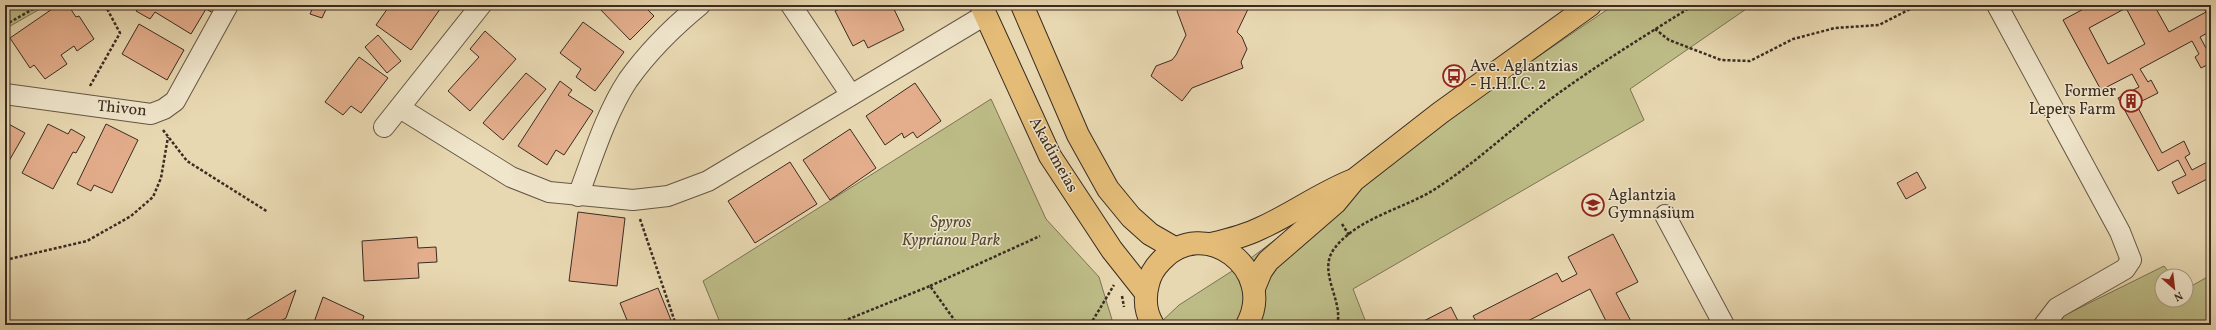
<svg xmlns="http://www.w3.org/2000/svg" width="2216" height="330" font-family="Vollkorn,serif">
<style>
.green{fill:#bdbc87;stroke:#7c7454}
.building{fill:#e4ae8c;stroke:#3a2c22;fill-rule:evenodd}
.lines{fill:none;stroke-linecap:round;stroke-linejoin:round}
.minor-casing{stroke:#665746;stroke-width:22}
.major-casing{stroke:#3a2c22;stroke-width:24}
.path{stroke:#3a2c22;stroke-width:2.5;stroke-dasharray:3 2;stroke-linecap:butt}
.minor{stroke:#f0e6cc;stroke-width:20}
.major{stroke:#e4bc78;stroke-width:22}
.labels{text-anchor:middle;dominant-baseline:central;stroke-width:3;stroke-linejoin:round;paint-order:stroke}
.poi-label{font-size:16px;fill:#3a2c22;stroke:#f0e6cc;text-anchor:start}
.street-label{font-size:16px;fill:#3a2c22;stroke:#f0e6cc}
.park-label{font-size:16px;font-style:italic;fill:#544936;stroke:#f0e6cc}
</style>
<rect width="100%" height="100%" fill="#e8d8b1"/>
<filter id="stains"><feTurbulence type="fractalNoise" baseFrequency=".005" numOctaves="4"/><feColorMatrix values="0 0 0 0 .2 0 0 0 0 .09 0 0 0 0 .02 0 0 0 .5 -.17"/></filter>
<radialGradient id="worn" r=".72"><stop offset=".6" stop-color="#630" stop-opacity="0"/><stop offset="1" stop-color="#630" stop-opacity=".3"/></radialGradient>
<g class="green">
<polygon points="5,5 47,5 5,29"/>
<polygon points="1614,5 1752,5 1630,89 1644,120 1353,289 1367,325 1158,325 1179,305 1243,264 1337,193"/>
<polygon points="991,99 1046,219 1099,277 1113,323 1111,325 721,325 703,281"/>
<polygon points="2164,266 2172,276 2162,276 2162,300 2186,300 2186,289 2211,275 2211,325 2054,325 2057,319"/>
</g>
<g class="building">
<polygon points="58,5 68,5 76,17 79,16 94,39 77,51 74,46 61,55 67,64 45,79 34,65 30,68 10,38"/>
<polygon points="140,5 214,5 217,7 213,13 206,9 191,34 155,12 150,19 136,11"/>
<polygon points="314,5 328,5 322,18 310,14"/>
<polygon points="390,5 443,5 411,50 376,25"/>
<polygon points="600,5 643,5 654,16 630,40 598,7"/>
<polygon points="847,5 892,5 904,30 868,48 864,40 853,46 835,11"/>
<polygon points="1182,5 1250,5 1237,32 1242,37 1247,49 1241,62 1243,68 1192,88 1182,101 1151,76 1156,66 1172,60 1176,55 1186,35 1177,11"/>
<path d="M2091,5H2154L2169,32L2206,12L2202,5H2211V31L2200,37L2207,50L2211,48V63L2201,68L2195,57L2199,54L2192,41L2140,69L2148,82L2151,80L2158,93L2136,104L2162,153L2184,141L2190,154L2185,157L2192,170L2211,160V177L2178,194L2172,182L2186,175L2178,160L2158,171L2118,98L2139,87L2132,74L2101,90L2063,20ZM2126,8L2145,44L2108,64L2089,28Z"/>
<polygon points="583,22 624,52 595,91 576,77 581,69 560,53"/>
<polygon points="139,24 184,50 167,80 122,54"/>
<polygon points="485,31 516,59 470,111 448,91 479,57 470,49"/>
<polygon points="378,35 401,61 387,73 365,47"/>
<polygon points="359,57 388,78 361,113 351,106 343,115 325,102"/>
<polygon points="526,73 546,89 503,140 483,123"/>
<polygon points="560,81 572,90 568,95 593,111 564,155 556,150 547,165 518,146"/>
<polygon points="915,83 941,121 917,138 913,132 904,138 902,133 885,145 866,116"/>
<polygon points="5,122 25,133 5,168"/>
<polygon points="48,124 68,134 71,129 85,137 76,153 73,152 53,189 22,173"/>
<polygon points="106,124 138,140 112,193 94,185 91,191 77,184"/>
<polygon points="850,129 876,168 830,200 803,160"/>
<polygon points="790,162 817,204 755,243 728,201"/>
<polygon points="1917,172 1926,188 1906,199 1897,183"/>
<polygon points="578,212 625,218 617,286 569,281"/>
<polygon points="1613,234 1638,282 1616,293 1633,325 1608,325 1590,289 1520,325 1478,325 1473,316 1557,273 1562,282 1577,274 1568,257"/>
<polygon points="417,237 418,248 436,247 437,262 418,263 419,278 364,281 362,241"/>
<polygon points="658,288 673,325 629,325 620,303"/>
<polygon points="296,290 286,318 273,325 238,325"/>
<polygon points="323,297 364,316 361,325 313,325"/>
<polygon points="1451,307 1460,325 1416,325"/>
</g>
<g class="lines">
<g class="minor-casing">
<g id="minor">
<polyline points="791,5 851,95"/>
<polyline points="1997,5 2120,232 2131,260 2125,269 2057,308 2044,325"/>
<polyline points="5,94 151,114 164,109 175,101 228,5"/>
<polyline points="400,108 511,177 549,192 633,200 668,196 708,181 985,15"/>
<polyline points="384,127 481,5"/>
<path d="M578,196C592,159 606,113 628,80C648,52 673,27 700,5"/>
<polyline points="1665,215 1724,325"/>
</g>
</g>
<g class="major-casing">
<g id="major">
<polyline points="981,5 1050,156 1112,250 1146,293"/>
<polyline points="1022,5 1078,135 1108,189 1131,217 1150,234 1176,249"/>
<path d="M1211,244C1228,240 1245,236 1261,228C1292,214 1319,194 1351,181"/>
<polyline points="1254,288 1261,271 1268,261 1335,203 1354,180 1440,113 1590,5"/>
<path d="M1153,325C1145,312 1144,299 1148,284C1150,275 1155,267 1161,261C1203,214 1278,269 1247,325"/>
</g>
</g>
<g class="path">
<polyline points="5,25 40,5"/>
<polyline points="1655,29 1669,40 1721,60 1750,61 1793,39 1835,28 1879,25 1918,5"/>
<polyline points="90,86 120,33 105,5"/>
<polyline points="163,130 187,161 268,212"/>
<polyline points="640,219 676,325"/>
<polyline points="1342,224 1349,235"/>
<polyline points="5,260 87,241 131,216 153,197 161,178 168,137"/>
<polyline points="930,286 1040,236"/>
<polyline points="1122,296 1124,307"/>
<polyline points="834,325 930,286 958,325"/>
<polyline points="1090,325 1114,285"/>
<path d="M1337,325C1344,301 1317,272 1334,249C1356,219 1402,209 1432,191C1475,164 1512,128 1552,98C1597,65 1646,35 1694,5"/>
</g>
<use href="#minor" class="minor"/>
<use href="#major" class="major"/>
</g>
<defs>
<g id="bus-ring" transform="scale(1.15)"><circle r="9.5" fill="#f0e6cc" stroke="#8f2418" stroke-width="1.5"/><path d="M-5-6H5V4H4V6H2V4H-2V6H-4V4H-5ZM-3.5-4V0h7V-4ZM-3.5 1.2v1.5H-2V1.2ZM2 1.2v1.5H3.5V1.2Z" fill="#8f2418"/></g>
<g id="building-ring" transform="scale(1.15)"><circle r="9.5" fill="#f0e6cc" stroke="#8f2418" stroke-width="1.5"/><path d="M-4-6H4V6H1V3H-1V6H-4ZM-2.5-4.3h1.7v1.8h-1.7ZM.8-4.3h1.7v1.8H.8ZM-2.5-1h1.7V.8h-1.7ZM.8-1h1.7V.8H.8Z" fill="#8f2418"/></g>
<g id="school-ring" transform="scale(1.15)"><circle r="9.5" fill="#f0e6cc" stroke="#8f2418" stroke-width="1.5"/><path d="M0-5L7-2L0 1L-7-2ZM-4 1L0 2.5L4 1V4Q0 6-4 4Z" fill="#8f2418"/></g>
</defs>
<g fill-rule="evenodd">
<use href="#bus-ring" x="1454" y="76"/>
<use href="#building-ring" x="2131" y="101"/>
<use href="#school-ring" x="1593" y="205"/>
</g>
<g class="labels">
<g class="poi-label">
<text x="1470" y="67">Ave. Aglantzias<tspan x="1470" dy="18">- H.H.I.C. 2</tspan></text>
<text x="2116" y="92" text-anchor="end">Former<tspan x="2116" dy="18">Lepers Farm</tspan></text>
<text x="1608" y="196">Aglantzia<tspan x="1608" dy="18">Gymnasium</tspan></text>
</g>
<g class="street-label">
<text transform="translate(122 109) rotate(6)">Thivon</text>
<text transform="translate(1053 155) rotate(61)">Akadimeias</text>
</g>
<g class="park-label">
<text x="951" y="223">Spyros<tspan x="951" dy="18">Kyprianou Park</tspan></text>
</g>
</g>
<rect width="2216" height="330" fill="none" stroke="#e8d8b1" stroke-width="20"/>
<rect x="6" y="6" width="2204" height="318" fill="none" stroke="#3a2c22" stroke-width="2"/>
<rect x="10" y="10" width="2196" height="310" fill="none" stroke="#3a2c22"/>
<g transform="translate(2174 288) rotate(152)"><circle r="19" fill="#f0e6cc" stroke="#a79c88"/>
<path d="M0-3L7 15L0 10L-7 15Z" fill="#8f2418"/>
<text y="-6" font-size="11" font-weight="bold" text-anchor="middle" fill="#3a2c22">N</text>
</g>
<rect width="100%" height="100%" filter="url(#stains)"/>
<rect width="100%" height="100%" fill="url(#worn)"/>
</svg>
